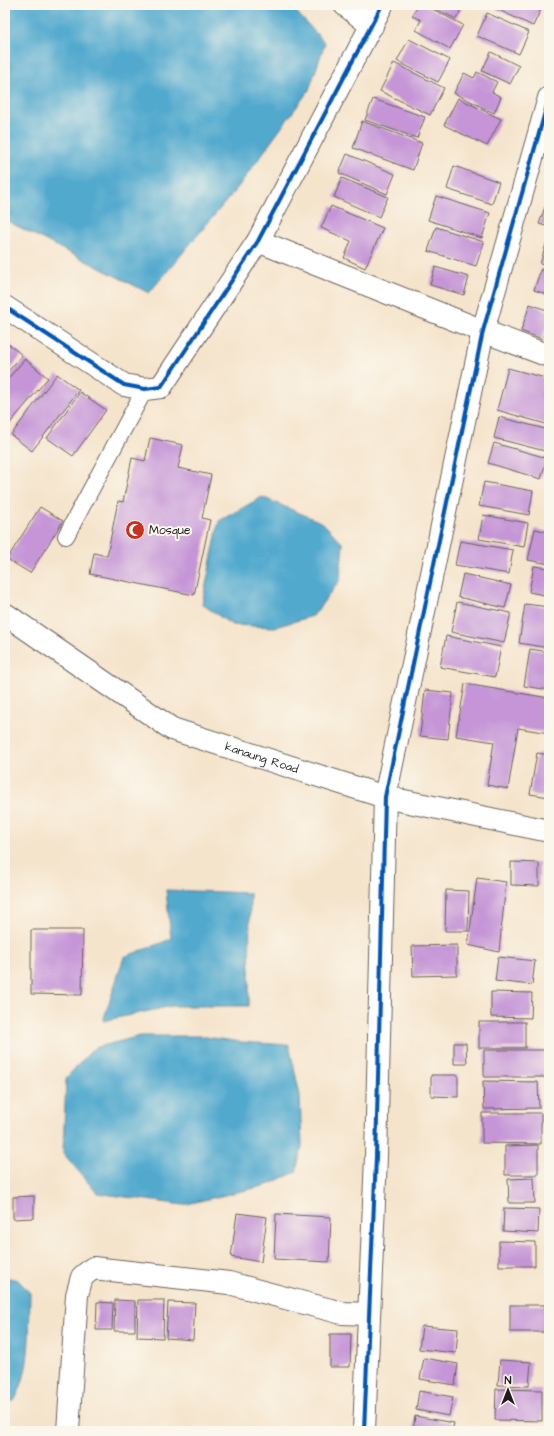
<svg xmlns="http://www.w3.org/2000/svg" width="554" height="1436" font-family="'Architects Daughter',sans-serif">
<style>
.water{fill:#51a9ce;stroke:#366275}
.building{fill:#c595d7}
.lines{fill:none;stroke-linecap:round;stroke-linejoin:round}
.service-casing{stroke:#68625a;stroke-width:18}
.minor-casing{stroke:#68625a;stroke-width:24}
.tertiary-casing{stroke:#68625a;stroke-width:24}
.service{stroke:#fff;stroke-width:16}
.minor{stroke:#fff;stroke-width:22}
.tertiary{stroke:#fff;stroke-width:22}
.cycleway-casing{stroke:#fbf7ec;stroke-width:6}
.cycleway{stroke:#0057b8;stroke-width:4}
.labels{text-anchor:middle;dominant-baseline:central;stroke-width:4;stroke-linejoin:round;paint-order:stroke}
.poi-label{font-size:12px;fill:#1c1c1c;stroke:#fbf7ec;text-anchor:start}
.street-label{font-size:12px;fill:#1c1c1c;stroke:#fbf7ec}
</style>
<rect width="100%" height="100%" fill="#fbf7ec"/>
<filter id="ink" filterUnits="userSpaceOnUse"><feTurbulence type="fractalNoise" baseFrequency=".025" numOctaves="2"/><feDisplacementMap in="SourceGraphic" scale="8" xChannelSelector="R" yChannelSelector="G"/><feConvolveMatrix kernelMatrix="1 2 1 2 8 2 1 2 1" color-interpolation-filters="sRGB"/></filter>
<filter id="wash" filterUnits="userSpaceOnUse"><feTurbulence type="fractalNoise" baseFrequency=".012" numOctaves="4" result="noise"/><feDisplacementMap in="SourceGraphic" scale="16" xChannelSelector="R" yChannelSelector="G"/><feGaussianBlur stdDeviation="0.9" result="paint"/><feColorMatrix in="noise" values="0 0 0 0 0 0 0 0 0 0 0 0 0 0 0 0 0 1.4 0 .05"/><feComposite in="paint" operator="in"/></filter>
<g filter="url(#wash)">
<rect width="100%" height="100%" fill="#f5e4cc"/>
<g class="water">
<polygon points="5,5 290,5 325,43 309,90 238,187 149,293 5,220"/>
<polygon points="262,497 323,523 343,544 340,580 313,616 275,627 232,625 202,604 219,521"/>
<polygon points="166,890 250,893 249,1006 172,1006 103,1021 124,957 171,939"/>
<polygon points="140,1036 199,1036 242,1042 289,1045 300,1095 302,1146 296,1172 267,1185 183,1205 97,1193 63,1153 66,1078 94,1048"/>
<path d="M5,1277L18,1280L30,1293C29,1328 32,1371 14,1401H5Z"/>
</g>
<g id="blocks">
<g class="building">
<polygon points="418,5 425,5 463,25 450,49 416,30 421,20 412,16"/>
<polygon points="428,5 460,5 463,6 456,19"/>
<polygon points="488,5 543,5 533,26"/>
<polygon points="487,13 529,32 519,54 477,36"/>
<polygon points="409,39 450,60 438,82 397,61"/>
<polygon points="491,52 519,66 510,84 482,71"/>
<polygon points="394,63 444,88 430,115 380,91"/>
<polygon points="477,72 497,82 492,92 501,97 494,113 454,93 464,73 474,78"/>
<polygon points="458,98 501,119 487,146 444,125"/>
<polygon points="373,99 425,117 417,138 365,120"/>
<polygon points="362,121 422,143 413,170 353,148"/>
<polygon points="347,154 395,174 387,194 339,173"/>
<polygon points="454,166 499,182 492,204 447,189"/>
<polygon points="342,178 388,197 379,217 334,197"/>
<polygon points="436,196 490,213 482,238 428,220"/>
<polygon points="546,204 549,205 549,227 539,224"/>
<polygon points="331,206 383,228 365,268 344,258 351,241 321,228"/>
<polygon points="436,227 484,242 476,266 428,251"/>
<polygon points="547,241 549,241 549,267 540,264"/>
<polygon points="435,267 469,277 464,295 430,285"/>
<polygon points="541,269 549,272 549,295 534,290"/>
<polygon points="530,304 549,311 549,321 542,339 521,331"/>
<polygon points="5,341 22,355 5,375"/>
<polygon points="25,359 48,378 6,428 5,427 5,382"/>
<polygon points="508,368 549,379 546,392 549,393 549,425 497,410"/>
<polygon points="57,374 79,390 32,451 11,435"/>
<polygon points="80,392 106,410 73,456 47,438"/>
<polygon points="499,417 549,430 549,452 494,438"/>
<polygon points="150,438 183,445 178,468 211,475 202,518 210,520 194,595 90,574 94,553 107,556 118,501 123,502 132,458 145,461"/>
<polygon points="494,443 547,458 541,479 488,463"/>
<polygon points="484,482 533,491 529,515 479,506"/>
<polygon points="40,507 63,521 30,573 7,559"/>
<polygon points="483,515 528,523 524,547 479,539"/>
<polygon points="535,529 549,532 549,564 528,560"/>
<polygon points="460,541 513,550 509,574 455,565"/>
<polygon points="534,566 549,568 549,596 529,592"/>
<polygon points="463,574 511,585 505,608 458,597"/>
<polygon points="457,602 511,613 504,643 451,632"/>
<polygon points="525,604 549,607 549,648 519,643"/>
<polygon points="446,636 501,647 495,677 440,667"/>
<polygon points="530,649 549,652 549,690 524,686"/>
<polygon points="465,684 549,698 549,733 518,728 508,789 487,785 494,742 456,736"/>
<polygon points="425,690 453,693 448,739 420,736"/>
<polygon points="537,753 549,755 549,797 530,794"/>
<polygon points="511,862 539,863 539,886 511,885"/>
<polygon points="477,878 506,882 499,952 468,945"/>
<polygon points="446,890 469,891 468,931 445,931"/>
<polygon points="31,930 83,930 82,995 31,994"/>
<polygon points="457,945 457,975 413,976 412,946"/>
<polygon points="498,957 535,961 532,985 495,981"/>
<polygon points="491,992 532,993 531,1018 491,1017"/>
<rect x="479" y="1022" width="46" height="26"/>
<polygon points="454,1043 466,1043 467,1064 454,1064"/>
<rect x="484" y="1050" width="64" height="27"/>
<polygon points="431,1075 458,1075 458,1097 431,1096"/>
<polygon points="483,1081 538,1082 539,1108 484,1109"/>
<polygon points="482,1113 541,1113 541,1144 482,1143"/>
<polygon points="538,1145 538,1175 505,1175 505,1146"/>
<polygon points="534,1178 535,1203 509,1203 508,1179"/>
<polygon points="34,1196 34,1218 13,1219 13,1197"/>
<polygon points="504,1208 539,1209 538,1233 503,1231"/>
<polygon points="237,1213 267,1217 261,1262 231,1257"/>
<polygon points="276,1214 331,1217 329,1262 274,1259"/>
<polygon points="499,1241 535,1242 535,1266 499,1266"/>
<polygon points="115,1300 135,1301 135,1331 114,1331"/>
<polygon points="138,1300 164,1300 163,1338 137,1337"/>
<polygon points="97,1302 113,1303 112,1330 96,1330"/>
<polygon points="168,1302 195,1303 193,1340 166,1338"/>
<rect x="510" y="1305" width="35" height="27"/>
<polygon points="422,1326 458,1329 456,1353 419,1349"/>
<polygon points="330,1334 351,1334 350,1367 330,1367"/>
<polygon points="424,1358 458,1364 455,1385 420,1379"/>
<polygon points="500,1360 531,1362 529,1386 498,1385"/>
<polygon points="496,1389 542,1390 542,1421 495,1420"/>
<polygon points="419,1391 453,1397 449,1416 416,1410"/>
<polygon points="415,1416 454,1423 452,1431 413,1431"/>
</g>
</g>
</g>
<g filter="url(#ink)">
<use href="#blocks" fill-opacity="0" stroke="#68625a" stroke-width="1"/>
<g class="lines">
<g class="service-casing">
<polyline id="service" points="66,536 145,389"/>
</g>
<g class="minor-casing">
<g id="minor">
<polyline points="345,5 372,26"/>
<polyline points="258,241 483,331 549,356"/>
<polyline points="5,307 124,385 145,389 161,387 258,241 382,5"/>
<polyline points="68,1431 77,1295 82,1277 93,1268 229,1283 342,1313 369,1314"/>
<polyline points="364,1431 376,1157 385,797 483,331 549,98"/>
</g>
</g>
<g class="tertiary-casing">
<g id="tertiary">
<path id="s1" d="M5,614L172,729L385,797L549,831"/>
</g>
</g>
<use href="#service" class="service"/>
<use href="#minor" class="minor"/>
<use href="#tertiary" class="tertiary"/>
<g class="cycleway-casing">
<g id="cycleway">
<polyline points="5,307 124,385 145,389 161,387 258,241 382,5"/>
<polyline points="364,1431 376,1157 385,797 483,331 549,98"/>
</g>
</g>
<use href="#cycleway" class="cycleway"/>
</g>
</g>
<defs>
<g id="mosque-disc" transform="scale(1)"><circle r="9.5" fill="#c8321e" stroke="#fbf7ec"/><path d="M3.5-4.9A6 6 0 1 0 3.5 4.9A5 5 0 1 1 3.5-4.9Z" fill="#fff"/></g>
</defs>
<g fill-rule="evenodd">
<use href="#mosque-disc" x="135" y="530"/>
</g>
<g class="labels">
<g class="poi-label">
<text x="149" y="530">Mosque</text>
</g>
<g class="street-label">
<text stroke="none"><textPath href="#s1" startOffset="297">kanaung Road</textPath></text>
</g>
</g>
<rect width="554" height="1436" fill="none" stroke="#fbf7ec" stroke-width="20"/>
<g transform="translate(508 1390)" stroke="#fbf7ec" stroke-width="3" paint-order="stroke">
<path d="M0-3L7 15L0 10L-7 15Z" fill="#1c1c1c"/>
<text y="-6" font-size="11" font-weight="bold" text-anchor="middle" fill="#1c1c1c">N</text>
</g>
</svg>
